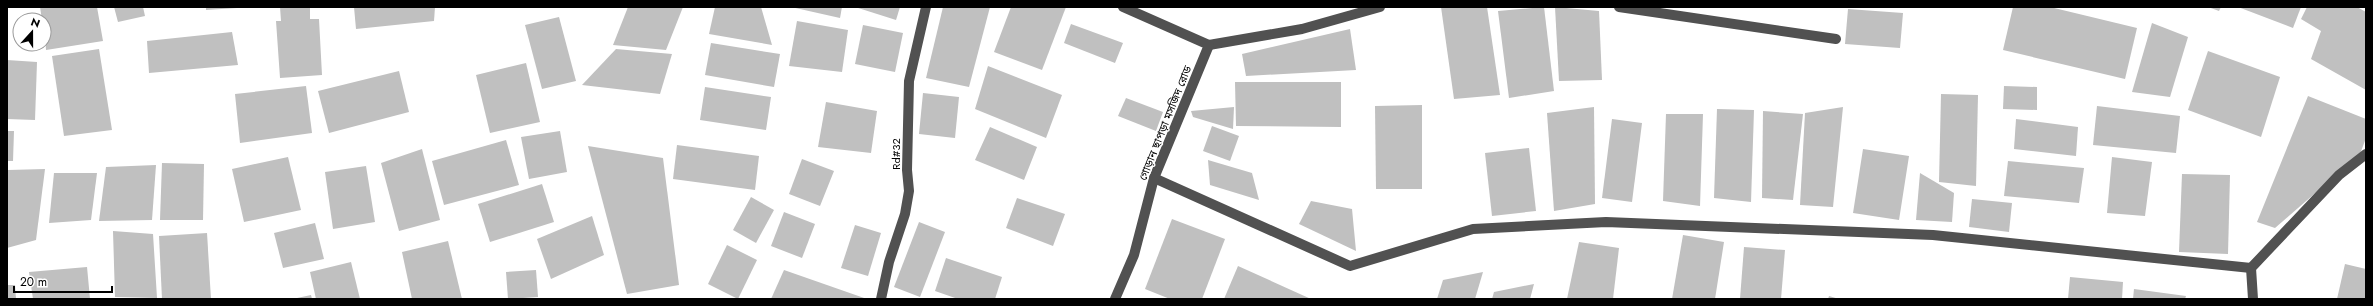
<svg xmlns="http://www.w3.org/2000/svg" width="2373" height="306" font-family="Jost,'Noto Sans Bengali',sans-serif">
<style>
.building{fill:#c0c0c0}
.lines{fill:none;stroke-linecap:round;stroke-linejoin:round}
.minor{stroke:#515151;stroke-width:10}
.labels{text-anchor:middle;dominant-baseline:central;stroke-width:3;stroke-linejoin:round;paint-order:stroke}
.street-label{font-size:11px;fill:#000;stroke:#fff}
</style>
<rect width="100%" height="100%" fill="#fff"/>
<g class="building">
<polygon points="40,7 97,7 103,41 46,50 44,20 42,20"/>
<polygon points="114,7 143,7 145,16 118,22"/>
<polygon points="206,7 237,7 237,8 206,10"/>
<polygon points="280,7 310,7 310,19 319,19 322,75 280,78 276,21 281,21"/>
<polygon points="354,7 435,7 434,21 356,29"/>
<polygon points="628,7 683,7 666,50 613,45"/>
<polygon points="715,7 761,7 772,45 709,34"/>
<polygon points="791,7 842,7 840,18"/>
<polygon points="855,7 900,7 896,20"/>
<polygon points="943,7 990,7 969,87 926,78"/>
<polygon points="1011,7 1066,7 1042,70 994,52"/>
<polygon points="1441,7 1487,7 1500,95 1454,99"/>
<polygon points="1544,7 1554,91 1509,98 1498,11"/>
<polygon points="1555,7 1599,11 1602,80 1559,81"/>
<polygon points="2013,7 2050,7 2137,28 2125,79 2003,50"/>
<polygon points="2208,7 2221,7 2219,11"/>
<polygon points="2238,7 2301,7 2293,28"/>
<polygon points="2307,7 2357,7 2366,12 2366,90 2311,59 2321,31 2301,19"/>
<polygon points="1848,9 1903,13 1900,48 1845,44"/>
<polygon points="559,17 576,81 542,89 525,25"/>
<polygon points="797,21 848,30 842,72 789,66"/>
<polygon points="2152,23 2188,37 2170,97 2132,92"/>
<polygon points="1071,24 1123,43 1115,63 1064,43"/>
<polygon points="863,25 903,33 895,72 855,64"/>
<polygon points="1350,29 1356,70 1246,76 1242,54"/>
<polygon points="232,32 238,65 149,73 147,41"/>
<polygon points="711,43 780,54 774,87 705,75"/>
<polygon points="99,49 112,130 64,136 52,56"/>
<polygon points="616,49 672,54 660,94 582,85"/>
<polygon points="2208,51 2280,77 2261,137 2188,110"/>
<polygon points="7,60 37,62 35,120 7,119"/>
<polygon points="526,63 540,122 490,133 476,75"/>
<polygon points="988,66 1062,95 1046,138 975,109"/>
<polygon points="399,71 409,112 329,133 318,91"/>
<polygon points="1235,82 1341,82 1341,127 1236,126"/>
<polygon points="306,86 312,133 240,143 235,94"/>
<polygon points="2004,86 2037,87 2037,110 2003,109"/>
<polygon points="705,87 771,97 766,130 700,120"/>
<polygon points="923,93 959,97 955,138 919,134"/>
<polygon points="1941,94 1978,95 1976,186 1939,182"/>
<polygon points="2308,96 2366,119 2366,138 2360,154 2275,228 2257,222"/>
<polygon points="1126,98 1163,112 1156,131 1118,116"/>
<polygon points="826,102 877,111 871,153 818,147"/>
<polygon points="1422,105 1422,189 1376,189 1375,106"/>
<polygon points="2097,106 2180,116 2176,153 2093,145"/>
<polygon points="1234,107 1233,129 1193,117 1191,111"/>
<polygon points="1594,107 1595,204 1554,211 1547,113"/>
<polygon points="1843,107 1833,207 1800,205 1805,113"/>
<polygon points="1717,109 1754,110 1751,202 1714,198"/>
<polygon points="1763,111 1803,114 1793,200 1762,198"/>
<polygon points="1666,114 1703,114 1700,206 1663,201"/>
<polygon points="1612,119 1642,123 1632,202 1602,198"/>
<polygon points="2016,119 2078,127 2076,156 2014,149"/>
<polygon points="1212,126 1239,136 1230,161 1203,151"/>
<polygon points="990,127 1037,147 1024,180 975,160"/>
<polygon points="7,131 14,131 13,161 7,161"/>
<polygon points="560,131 567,172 529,179 521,137"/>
<polygon points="506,140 519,185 444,205 432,161"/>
<polygon points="677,145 759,156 755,190 673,179"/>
<polygon points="588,146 663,158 679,285 627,294"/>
<polygon points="1529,148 1536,211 1492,216 1485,153"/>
<polygon points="422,149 440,220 399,231 381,163"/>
<polygon points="1863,149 1909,156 1899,220 1853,213"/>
<polygon points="288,157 301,210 244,222 232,169"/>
<polygon points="2112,157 2152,162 2145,216 2107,213"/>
<polygon points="802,159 834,171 820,206 789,194"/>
<polygon points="1208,160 1252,173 1259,200 1210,185"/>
<polygon points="2008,161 2084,168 2079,203 2004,196"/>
<polygon points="162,163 204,164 203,220 160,220"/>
<polygon points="156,165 152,220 99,221 106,167"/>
<polygon points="366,166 375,222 333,229 325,172"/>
<polygon points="45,169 36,240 7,248 8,170"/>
<polygon points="54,173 97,173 91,220 49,223"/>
<polygon points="1920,173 1954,193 1952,222 1916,220"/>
<polygon points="2182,174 2230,175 2228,254 2179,252"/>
<polygon points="542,184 554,222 490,242 478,204"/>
<polygon points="751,197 774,210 756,243 733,230"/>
<polygon points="1017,198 1065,214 1053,246 1006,228"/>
<polygon points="1972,199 2012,203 2009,232 1969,227"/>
<polygon points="1311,201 1352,209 1356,251 1299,224"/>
<polygon points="784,212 815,224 802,258 771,246"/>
<polygon points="592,216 604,255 551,279 537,239"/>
<polygon points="1172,219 1225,239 1202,299 1170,299 1145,289"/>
<polygon points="919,222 945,232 920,297 894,287"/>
<polygon points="315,223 324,259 283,268 274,233"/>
<polygon points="855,225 881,233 868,276 841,268"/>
<polygon points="113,231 153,234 157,298 115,297"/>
<polygon points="207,233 211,299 162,299 159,236"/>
<polygon points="1683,235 1724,242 1715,299 1672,299"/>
<polygon points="448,241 462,299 412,299 402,252"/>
<polygon points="1579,242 1619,248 1613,299 1567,299"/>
<polygon points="727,245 757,260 738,299 708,284"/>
<polygon points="1744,247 1785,250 1781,299 1740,299"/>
<polygon points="946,258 1002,277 995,299 958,299 935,291"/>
<polygon points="351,262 360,299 316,299 310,272"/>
<polygon points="2345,264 2366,269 2365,299 2337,299"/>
<polygon points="1238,266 1311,299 1224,299"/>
<polygon points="87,267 90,299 33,299 29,272"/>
<polygon points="536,270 538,297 508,299 506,272"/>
<polygon points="784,270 867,299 771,299"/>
<polygon points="1483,272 1475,299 1437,299 1443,280"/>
<polygon points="2070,277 2123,282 2122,299 2068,299"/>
<polygon points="1534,284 1530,299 1492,299 1494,292"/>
<polygon points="7,285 15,285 16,299 7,299"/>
<polygon points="2134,289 2186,296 2185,299 2133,299"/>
<polygon points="311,295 312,299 297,299 297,298"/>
<polygon points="1829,296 1839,299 1828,299"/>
</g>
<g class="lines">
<g class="minor">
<polyline points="1619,7 1836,39"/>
<polyline points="1209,45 1302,29 1380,7"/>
<polyline points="1154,178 1350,266 1473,229 1606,222 1933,235 2251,268"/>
<polyline points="881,299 889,262 905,214 909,191 907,170 909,81 926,7"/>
<polyline points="1115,299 1134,255 1154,178 1209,45 1123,7"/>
<polyline points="2253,299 2251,268 2339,175 2366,154"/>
</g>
</g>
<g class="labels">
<g class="street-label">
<text transform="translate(1165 123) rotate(-68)">গোড়ান ছাপড়া মসজিদ রোড</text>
<text transform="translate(896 154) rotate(-90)">Rd#32</text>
</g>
</g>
<rect width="2373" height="306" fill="none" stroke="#000000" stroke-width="16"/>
<g transform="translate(32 32) rotate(21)"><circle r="19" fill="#ffffff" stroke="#999999"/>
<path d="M0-3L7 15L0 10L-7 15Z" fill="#000000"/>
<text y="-6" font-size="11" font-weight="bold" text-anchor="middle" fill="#000000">N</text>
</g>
<path d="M14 286v6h98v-6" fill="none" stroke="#000000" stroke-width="2"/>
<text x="20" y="286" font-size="12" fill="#000000" stroke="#ffffff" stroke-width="3" paint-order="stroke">20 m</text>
</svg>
